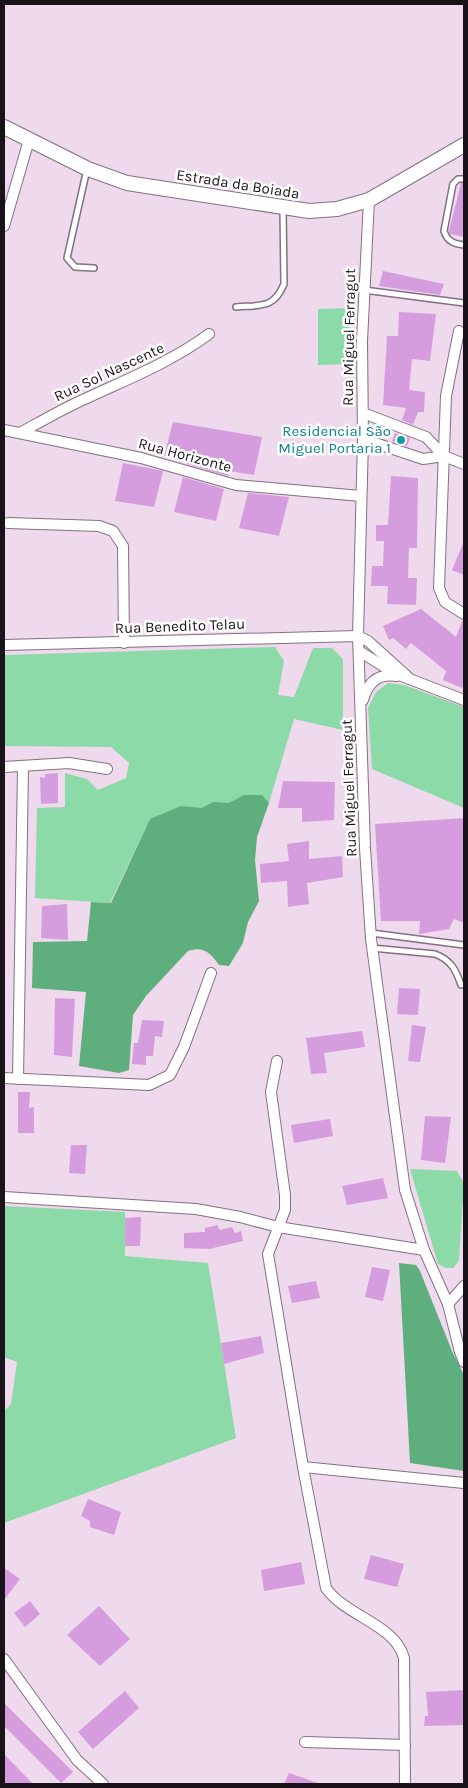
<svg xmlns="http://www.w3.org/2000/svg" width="468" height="1788" font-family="Karla,sans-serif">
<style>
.green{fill:#8cdaa7}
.forest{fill:#5eaf7d}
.building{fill:#d69dde}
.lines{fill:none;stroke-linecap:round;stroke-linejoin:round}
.lane-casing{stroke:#847082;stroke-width:8}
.street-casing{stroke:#847082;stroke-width:12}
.secondary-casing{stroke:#847082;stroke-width:16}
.lane{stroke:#fff;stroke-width:5}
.street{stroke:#fff;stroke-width:10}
.secondary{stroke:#fff;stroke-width:14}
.culture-dot{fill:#0f9aa8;stroke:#fff;stroke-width:2}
.labels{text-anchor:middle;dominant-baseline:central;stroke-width:5;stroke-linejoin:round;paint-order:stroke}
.street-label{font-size:15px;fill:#1b131a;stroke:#fff}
.culture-label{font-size:15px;fill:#0d838f;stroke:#fff;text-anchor:end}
</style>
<rect width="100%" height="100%" fill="#efd9ed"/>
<g class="green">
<polygon points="349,308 350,364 318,365 318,309"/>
<polygon points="275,647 284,661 278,695 294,697 313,648 332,648 343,659 343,730 294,719 269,803 150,819 110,903 35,898 37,808 65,807 65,773 87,779 98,790 126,778 129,763 111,747 4,746 4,655"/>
<polygon points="388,683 404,685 464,707 464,808 372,769 368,708 376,692"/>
<polygon points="410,1169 457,1171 464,1183 459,1261 453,1268 446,1268 438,1264"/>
<polygon points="4,1206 125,1212 125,1256 208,1263 236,1438 4,1523 4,1411 11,1404 17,1362 4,1357"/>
</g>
<g class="forest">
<path d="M244,795H262L269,803L257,837L255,860L259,901L248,922L243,943L229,966L219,965C210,953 204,946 188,951L146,996L133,1015L129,1070L119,1073L79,1066L86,992L32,988L33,942L87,941L91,902L111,903L150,819L181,806L202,808L213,802L229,803Z"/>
<polygon points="399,1263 416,1265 420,1271 452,1351 464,1375 464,1471 410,1463"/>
</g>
<g class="building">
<polygon points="461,183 464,183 464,237 450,234 449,231"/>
<polygon points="383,271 444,284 440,295 379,286"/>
<polygon points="399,312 436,314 430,361 412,359 409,390 425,392 424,412 418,412 413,425 402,420 406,408 383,405 387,336 398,336"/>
<polygon points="173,422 262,437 254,475 229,471 228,476 187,464 188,461 164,456"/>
<polygon points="395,433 410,438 407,446 392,441"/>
<polygon points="123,463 163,471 154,507 115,501"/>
<polygon points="391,476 418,478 417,548 409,548 408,578 417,578 416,605 387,604 388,586 371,586 372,566 383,566 384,541 376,541 376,525 388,525"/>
<polygon points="183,477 224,489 216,521 174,512"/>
<polygon points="248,493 289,497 279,536 239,528"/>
<polygon points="464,541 464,575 452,570"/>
<polygon points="421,609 456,637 462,621 464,621 464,682 462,688 443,680 446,671 411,643 406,649 393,638 389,640 383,626"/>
<polygon points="58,773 58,803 41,804 40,777 45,778 45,774"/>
<polygon points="283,781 335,782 334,820 302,822 302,808 278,808"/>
<polygon points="464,818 464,923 454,919 449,929 419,934 420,921 381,921 375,824"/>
<polygon points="309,841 309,859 342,856 343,877 307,883 309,904 288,907 287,881 261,883 260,864 289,861 287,844"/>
<polygon points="67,904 68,940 41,938 42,906"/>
<polygon points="399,988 420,989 418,1015 397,1014"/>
<polygon points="55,998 75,999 72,1057 54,1055"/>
<polygon points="142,1020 164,1021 162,1037 155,1036 153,1056 146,1056 146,1065 132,1064 134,1043 138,1043"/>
<polygon points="412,1025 426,1027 420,1062 408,1061"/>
<polygon points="362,1031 365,1047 324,1053 327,1073 311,1074 306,1038"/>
<polygon points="18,1092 30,1092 29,1108 34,1107 34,1133 18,1133"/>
<polygon points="425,1116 451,1117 445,1163 421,1160"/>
<polygon points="330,1119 333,1136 294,1143 291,1125"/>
<polygon points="71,1145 87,1145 85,1174 69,1173"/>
<polygon points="383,1178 388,1198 347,1205 342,1186"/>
<polygon points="141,1217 140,1246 125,1246 125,1218"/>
<polygon points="217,1225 220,1230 232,1227 235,1233 241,1231 243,1241 209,1249 184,1248 184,1233 205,1232 205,1228"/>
<polygon points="372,1267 390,1270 383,1301 365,1297"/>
<polygon points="316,1281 320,1298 292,1303 288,1286"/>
<polygon points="261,1336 264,1353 224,1364 221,1343"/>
<polygon points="88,1499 121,1512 114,1535 90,1527 90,1521 81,1516"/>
<polygon points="371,1555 404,1564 397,1587 364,1579"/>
<polygon points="301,1562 305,1584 264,1591 261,1570"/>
<polygon points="4,1568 20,1579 4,1600"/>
<polygon points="30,1601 40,1614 25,1627 14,1613"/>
<polygon points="99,1606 130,1639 100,1666 67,1635"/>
<polygon points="464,1690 464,1725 424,1726 425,1716 428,1716 426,1692"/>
<polygon points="125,1691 139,1708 93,1749 78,1732"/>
<polygon points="4,1703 73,1772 61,1783 4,1726"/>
<polygon points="4,1754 33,1784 4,1784"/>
<polygon points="289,1773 318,1783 317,1784 284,1784"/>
</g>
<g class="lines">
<g class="lane-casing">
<g id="lane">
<polyline points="87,169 67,258 75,267 94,268"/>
<path d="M464,179H458L453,184L444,231C447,241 454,244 464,245"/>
<polyline points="364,290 464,303"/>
<path d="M236,307C260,305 274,309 284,284L283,207"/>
<polyline points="371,933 464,945"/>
<path d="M372,948L435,954C451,960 456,970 461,985"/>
</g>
</g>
<g class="street-casing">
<g id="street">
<polyline points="369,200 362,341 363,439 358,636 365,848 371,939 405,1190 424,1250 448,1304 460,1352 464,1362"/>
<polyline points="4,226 29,140"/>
<polyline points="459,331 446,396 439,588 445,602 464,614"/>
<polyline points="363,413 426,437 444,456 464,464"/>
<polyline points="4,430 141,458 236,485 361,496"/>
<path d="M20,433C42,421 64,408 87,398C130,378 171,362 209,334"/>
<polyline points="363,439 423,459 444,456"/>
<polyline points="8,523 99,526 113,531 123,546 124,643"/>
<polyline points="4,645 358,636 368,641 410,679"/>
<polyline points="359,651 394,673 464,700"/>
<path d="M363,700C368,682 378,673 397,676"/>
<polyline points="4,767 69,763 107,769"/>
<path d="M277,1061L271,1092L285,1195V1210L268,1254L303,1467L326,1588C345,1616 395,1624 404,1658L405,1784"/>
<polyline points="4,1078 149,1085 170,1075 184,1047 211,973"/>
<polyline points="18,1079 23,767"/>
<polyline points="4,1197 196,1209 240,1217 278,1227 424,1250"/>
<polyline points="448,1304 464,1286"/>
<polyline points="303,1467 464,1483"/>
<polyline points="4,1659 77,1760 103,1784"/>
<polyline points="305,1742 405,1745"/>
</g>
</g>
<g class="secondary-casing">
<polyline id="secondary" points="4,127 88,169 127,183 309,211 337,209 369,200 464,145"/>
</g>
<use href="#lane" class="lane"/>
<use href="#street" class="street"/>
<use href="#secondary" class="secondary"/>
</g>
<circle class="culture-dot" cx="401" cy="440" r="5"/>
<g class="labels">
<g class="street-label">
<text transform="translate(238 184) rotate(9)">Estrada da Boiada</text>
<text transform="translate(349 337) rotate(-89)">Rua Miguel Ferragut</text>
<text transform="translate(109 372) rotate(-25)">Rua Sol Nascente</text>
<text transform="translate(185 455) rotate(15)">Rua Horizonte</text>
<text transform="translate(180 626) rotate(-2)">Rua Benedito Telau</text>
<text transform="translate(349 788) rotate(-92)">Rua Miguel Ferragut</text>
</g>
<g class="culture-label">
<text x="391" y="431">Residencial São<tspan x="391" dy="17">Miguel Portaria 1</tspan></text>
</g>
</g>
<rect width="468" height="1788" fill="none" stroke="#1b131a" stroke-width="10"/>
</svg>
